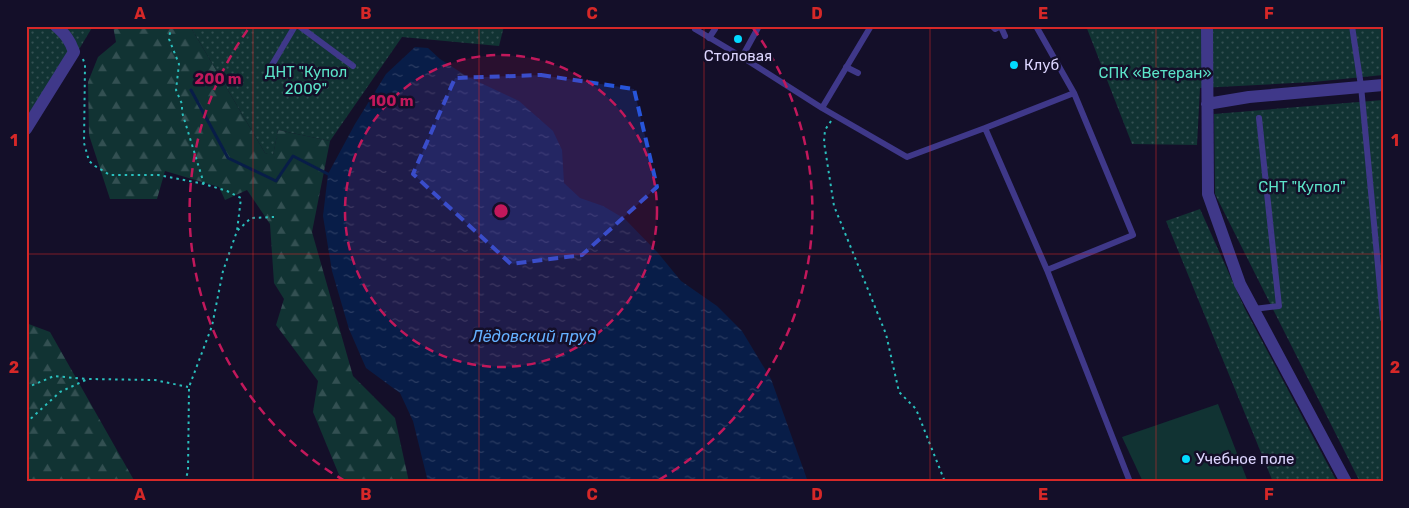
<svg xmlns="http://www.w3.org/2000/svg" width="1409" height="508" viewBox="0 0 1409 508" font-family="Rubik,sans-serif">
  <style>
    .grass { fill: url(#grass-dots) }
    .forest { fill: url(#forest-firs) }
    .pitch { fill: #133 }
    .water { fill: url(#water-ripples) }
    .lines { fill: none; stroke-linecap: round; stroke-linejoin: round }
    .stream { stroke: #081d48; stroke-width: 3 }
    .path { stroke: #2abfbd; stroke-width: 2; stroke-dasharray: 2.5 4; stroke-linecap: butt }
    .service { stroke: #3f3889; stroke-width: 6 }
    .minor { stroke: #3f3889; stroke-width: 12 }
    .marked { fill: #2755da; fill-opacity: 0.2; stroke: #2755da; stroke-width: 4; stroke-dasharray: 10 6; stroke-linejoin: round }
    .grid { fill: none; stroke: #d62828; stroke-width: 1; stroke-opacity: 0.55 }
    .ring { fill: none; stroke: #c2185b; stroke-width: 2.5; stroke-dasharray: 9 6 }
    .poi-dot { fill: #02daff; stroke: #140f29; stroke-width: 2 }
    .labels { text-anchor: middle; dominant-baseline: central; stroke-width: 5; stroke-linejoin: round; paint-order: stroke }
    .poi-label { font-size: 15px; fill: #ddd6ff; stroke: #140f29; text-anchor: start }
    .park-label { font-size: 15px; fill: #5ce5c9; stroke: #140f29 }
    .water-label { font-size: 16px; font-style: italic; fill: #64b0ff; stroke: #140f29 }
    .centre { fill: #c2185b; stroke: #140f29; stroke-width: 2.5 }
    .ring-label { font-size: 15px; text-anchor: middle; font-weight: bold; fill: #c2185b; stroke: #140f29; stroke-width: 5; stroke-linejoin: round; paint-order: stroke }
    .neatline { fill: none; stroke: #d62828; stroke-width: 2 }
    .grid-label { font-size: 16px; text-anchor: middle; font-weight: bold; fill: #d62828 }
  </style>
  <defs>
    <pattern id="grass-dots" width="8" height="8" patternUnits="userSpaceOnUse" patternTransform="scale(1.25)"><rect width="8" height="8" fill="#133"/><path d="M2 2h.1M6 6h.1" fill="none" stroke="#335052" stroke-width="1.8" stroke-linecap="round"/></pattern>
    <pattern id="forest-firs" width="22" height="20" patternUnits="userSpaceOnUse" patternTransform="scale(1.25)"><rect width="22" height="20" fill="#133"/><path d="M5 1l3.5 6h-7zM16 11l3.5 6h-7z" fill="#335052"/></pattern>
    <pattern id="water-ripples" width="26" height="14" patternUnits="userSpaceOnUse" patternTransform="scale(1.25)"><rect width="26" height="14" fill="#081d48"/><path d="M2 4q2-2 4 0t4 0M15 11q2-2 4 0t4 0" fill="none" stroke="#2c3d63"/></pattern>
  </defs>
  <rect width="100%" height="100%" fill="#140f29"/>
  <path class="grass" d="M26,26h67l-67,112z
    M190,26h314l-5,20 -97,-9 -72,104 -52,-11 -5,26 -8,-3z
    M1086,26h297v49l-70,7 -113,6 -3,57 -65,-1z
    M1383,100v382h-23l-145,-288 -1,-80z
    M1200,209l45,100 92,173h-64l-107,-261z"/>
  <path class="forest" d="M113,26h77l75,127 8,2 5,-25 52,11 -18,91 41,144 42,42 14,64h-67l-29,-70 5,-31 -42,-56 8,-26 -10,-16 -4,-59 -23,-34 -22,10 -6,-13 -54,-16 -8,28h-47l-21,-64 -1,-53 10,-25 18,-15z
    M26,323l24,9 85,150h-109z"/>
  <path class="pitch" d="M1218,404l30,78h-105l-21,-45z"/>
  <path class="water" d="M415,47l13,1 12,11 28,18 51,24 34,30 9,19 2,33 16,15 23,8 22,13 33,34 23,28 36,25 25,25 29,48 37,103h-380l-15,-61 -13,-28 -34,-25 -17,-39 -17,-58 -9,-55 5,-42 27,-50 31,-50z"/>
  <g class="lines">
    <path class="stream" d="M191,90l37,68 48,23 17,-25 35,18"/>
    <path class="path" d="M171,26l-2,13 10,25 -3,26 6,14v8l22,72
      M83,59l2,6 -1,78 5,18 6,5 15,9h48l46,9 23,7 14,7 -4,33
      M831,121l-6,9 -1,12 10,64 52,128 13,58 17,17 29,73
      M26,388l28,-12 32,3
      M26,423l34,-31 28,-13 67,1 33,7
      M185,482l3,-11 1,-84 23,-61 11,-55 14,-40 14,-13 23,-1"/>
    <path class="service" d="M299,26l54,40
      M697,26l-2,3 47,28
      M759,26l-17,31 80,51 85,49 78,-29 62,142 83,212
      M992,26l3,3 6,-3
      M1352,26l9,60 22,233
      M1001,27l4,9
      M709,38l6,-9
      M272,65l23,-39
      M846,67l12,6
      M822,108l49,-82
      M985,128l89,-35 -38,-67
      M1047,270l86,-35 -59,-142
      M1254,309l25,-3 -20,-188"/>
    <path class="minor" d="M1207,26l1,168 32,90 106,198
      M1207,104l42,-7 134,-12
      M26,129l48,-77c-4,-12 -9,-18 -18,-26"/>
  </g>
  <path class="marked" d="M541,75l93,14 23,98 -75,68 -71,9 -98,-90 42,-96z"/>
  <path class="grid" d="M253,26v456M479,26v456M704,26v456M930,26v456M1156,26v456M26,254h1357"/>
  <circle cx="501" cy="211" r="156" fill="#c2185b" fill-opacity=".12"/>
  <g class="ring">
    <circle cx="501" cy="211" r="156"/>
    <path d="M345 481A312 312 0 0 1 249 28M753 28A312 312 0 0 1 657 481"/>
  </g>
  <g class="poi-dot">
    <circle cx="738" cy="39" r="5"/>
    <circle cx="1014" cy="65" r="5"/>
    <circle cx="1186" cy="459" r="5"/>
  </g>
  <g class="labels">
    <g class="poi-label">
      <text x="738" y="56" text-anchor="middle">Столовая</text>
      <text x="1024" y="65">Клуб</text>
      <text x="1196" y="459">Учебное поле</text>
    </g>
    <g class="park-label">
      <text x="306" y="72">ДНТ "Купол<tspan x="306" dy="17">2009"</tspan></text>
      <text x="1155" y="73">СПК «Ветеран»</text>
      <text x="1302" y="187">СНТ "Купол"</text>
    </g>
    <g class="water-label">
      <text x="534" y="336">Лёдовский пруд</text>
    </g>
  </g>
  <circle cx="501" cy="211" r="8" class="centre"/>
  <g class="ring-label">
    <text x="218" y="84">200 m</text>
    <text x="391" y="106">100 m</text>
  </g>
  <rect width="1409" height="508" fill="none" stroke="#140f29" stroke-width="55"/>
  <rect x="28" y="28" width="1354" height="452" class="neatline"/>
  <g class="grid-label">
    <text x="140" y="19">A</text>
    <text x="366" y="19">B</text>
    <text x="592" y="19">C</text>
    <text x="817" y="19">D</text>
    <text x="1043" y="19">E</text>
    <text x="1269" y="19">F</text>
    <text x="14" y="146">1</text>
    <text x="1395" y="146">1</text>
    <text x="14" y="373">2</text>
    <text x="1395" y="373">2</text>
    <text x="140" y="500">A</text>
    <text x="366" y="500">B</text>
    <text x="592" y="500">C</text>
    <text x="817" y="500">D</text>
    <text x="1043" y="500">E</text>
    <text x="1269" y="500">F</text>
  </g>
</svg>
